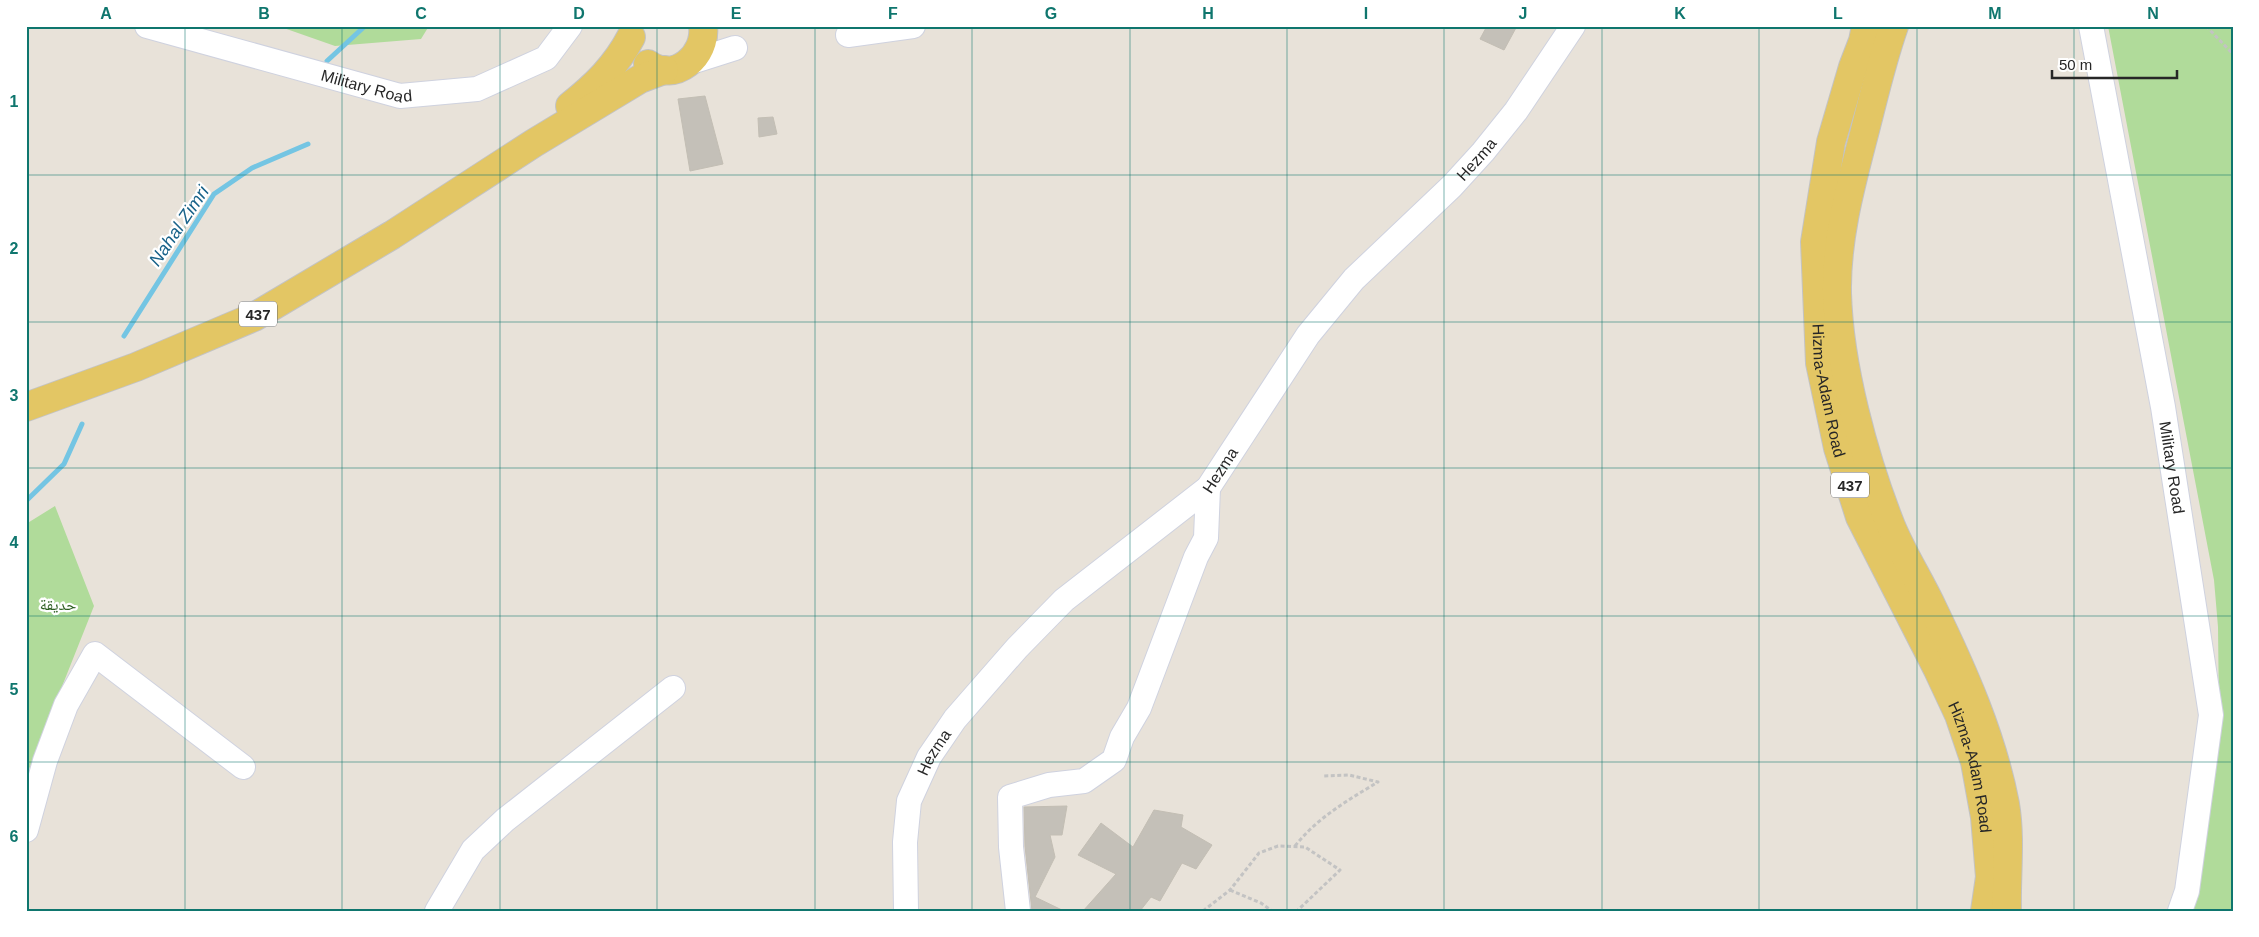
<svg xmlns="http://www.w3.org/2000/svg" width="2259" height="937" viewBox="0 0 2259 937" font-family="Helvetica,'Noto Naskh Arabic',sans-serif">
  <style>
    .green { fill: #b0db9a }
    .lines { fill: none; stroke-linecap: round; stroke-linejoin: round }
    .stream { stroke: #74c5e3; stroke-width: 5 }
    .building { fill: #c4c0b8; stroke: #c3beb4 }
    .minor-casing { stroke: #cfd2df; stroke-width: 26 }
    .major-casing { stroke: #c3c3c3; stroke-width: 30 }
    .path { stroke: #c3c3c3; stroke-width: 3; stroke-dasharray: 4 2.5; stroke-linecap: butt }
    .minor { stroke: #fff; stroke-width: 24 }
    .major { stroke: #e3c664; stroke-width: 28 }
    .grid { fill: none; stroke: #0f766e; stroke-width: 1; stroke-opacity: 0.55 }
    .labels { text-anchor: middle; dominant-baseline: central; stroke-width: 4.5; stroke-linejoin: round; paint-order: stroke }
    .shield { fill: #fff; stroke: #686868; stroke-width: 1 }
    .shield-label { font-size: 15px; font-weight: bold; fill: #272727 }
    .street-label { font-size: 16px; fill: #272727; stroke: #fff }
    .park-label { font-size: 16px; fill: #2b5c1f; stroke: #fff }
    .water-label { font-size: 18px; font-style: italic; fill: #186289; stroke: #fff }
    .neatline { fill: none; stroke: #0f766e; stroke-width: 2 }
    .grid-label { font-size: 16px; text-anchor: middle; font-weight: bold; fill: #0f766e }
  </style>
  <rect width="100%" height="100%" fill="#e8e2d9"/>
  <path class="green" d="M278,26h151l-8,13 -86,7z
    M2108,26h125v885h-48l34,-198 -1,-86 -4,-47z
    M55,506l39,100 -68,171v-253z"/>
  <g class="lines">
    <path class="stream" d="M327,61l38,-35
      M124,336l90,-142 38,-26 56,-24
      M26,501l38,-37 18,-40"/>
  </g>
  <path class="building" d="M1487,26h30l-13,24 -24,-11z
    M705,96l18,68 -33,7 -12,-72z
    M773,117l4,17 -18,3 -1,-19z
    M1067,806l-5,29h-12l5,22 -20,40 29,14h-32l-7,-65 -1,-39z
    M1154,810l29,5 -2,12 31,18 -16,24 -14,-6 -22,38 -9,-4 -11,14h-57l33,-37 -38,-19 23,-32 32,24z"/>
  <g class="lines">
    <g class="minor-casing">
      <g id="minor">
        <path id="s1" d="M147,26l253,70 77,-7 69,-31 24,-32"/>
        <path id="s2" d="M2091,26l72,381 48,308 -24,176 -7,20"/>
        <path d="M848,35l65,-9"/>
        <path d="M691,62l44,-14"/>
        <path d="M26,830l19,-69 21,-56 29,-51 148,113"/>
        <path d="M437,911l36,-61 32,-30 168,-132"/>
        <path id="s3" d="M906,911l-1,-69 4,-41 20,-44 26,-38 62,-71 47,-48 144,-112 100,-153 46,-56 98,-93 31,-34 33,-41 57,-85"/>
        <path d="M1018,911l-7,-64 -1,-50 39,-12 35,-4 30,-21 8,-23 17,-29 57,-151 10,-19 2,-50"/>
      </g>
    </g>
    <g class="major-casing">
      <g id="major">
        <path id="s4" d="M1866,26l-3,15 -10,26 -22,75 -16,100 5,121 18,85 22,69 78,153 21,45 16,47 10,55 5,60 -5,34"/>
        <path d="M1894,26c-13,37 -21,74 -31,112 -13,50 -27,102 -26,155 2,73 27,165 54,233 12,29 29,55 42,83 30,62 59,127 72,195 6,35 1,72 2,107"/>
        <path d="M648,64c27,20 59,-9 55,-38"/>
        <path d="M570,106c25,-20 46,-40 61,-69"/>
        <path d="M26,407l110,-40 118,-50 138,-82 142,-92 106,-64 24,-9"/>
      </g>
    </g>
    <path class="path" d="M2206,26l27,28
      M1295,846c22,-28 53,-46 83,-64l-29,-7 -25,1
      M1230,890l31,13 11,8
      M1203,911l27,-21 29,-37 19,-7 27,1 35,23 -43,41"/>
    <use href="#minor" class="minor"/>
    <use href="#major" class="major"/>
  </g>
  <path class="grid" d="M185,26v885M342,26v885M500,26v885M657,26v885M815,26v885M972,26v885M1130,26v885M1287,26v885M1444,26v885M1602,26v885M1759,26v885M1917,26v885M2074,26v885M26,175h2207M26,322h2207M26,468h2207M26,616h2207M26,762h2207"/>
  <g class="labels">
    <g class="shield">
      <rect x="239" y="301.5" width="38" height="25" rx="4"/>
      <rect x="1831" y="472.5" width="38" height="25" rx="4"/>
    </g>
    <g class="shield-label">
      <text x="258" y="314">437</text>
      <text x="1850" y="485">437</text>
    </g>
    <g class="street-label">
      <text stroke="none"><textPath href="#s1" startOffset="228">Military Road</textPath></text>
      <text stroke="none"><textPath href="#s3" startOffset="975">Hezma</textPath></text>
      <text stroke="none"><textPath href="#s4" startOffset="372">Hizma-Adam Road</textPath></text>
      <text stroke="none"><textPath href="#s2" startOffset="449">Military Road</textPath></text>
      <text stroke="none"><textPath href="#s3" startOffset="570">Hezma</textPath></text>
      <text stroke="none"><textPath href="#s3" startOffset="165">Hezma</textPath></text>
      <text stroke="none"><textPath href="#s4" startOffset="778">Hizma-Adam Road</textPath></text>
    </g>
    <g class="park-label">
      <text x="58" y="604">حديقة</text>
    </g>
    <g class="water-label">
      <text transform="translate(179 226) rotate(-56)">Nahal Zimri</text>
    </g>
  </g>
  <rect width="2259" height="937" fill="none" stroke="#ffffff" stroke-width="55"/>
  <path d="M2052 70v8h125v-8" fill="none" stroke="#272727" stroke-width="2.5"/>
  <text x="2059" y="70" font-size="15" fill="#272727" stroke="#ffffff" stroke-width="4" paint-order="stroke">50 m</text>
  <rect x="28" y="28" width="2204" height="882" class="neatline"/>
  <g class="grid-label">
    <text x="106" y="19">A</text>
    <text x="264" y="19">B</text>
    <text x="421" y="19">C</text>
    <text x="579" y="19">D</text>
    <text x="736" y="19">E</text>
    <text x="893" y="19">F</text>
    <text x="1051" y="19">G</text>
    <text x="1208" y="19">H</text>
    <text x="1366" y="19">I</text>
    <text x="1523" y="19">J</text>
    <text x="1680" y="19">K</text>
    <text x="1838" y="19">L</text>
    <text x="1995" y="19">M</text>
    <text x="2153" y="19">N</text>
    <text x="14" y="107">1</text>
    <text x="14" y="254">2</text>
    <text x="14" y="401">3</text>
    <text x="14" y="548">4</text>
    <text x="14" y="695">5</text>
    <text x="14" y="842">6</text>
  </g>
</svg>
